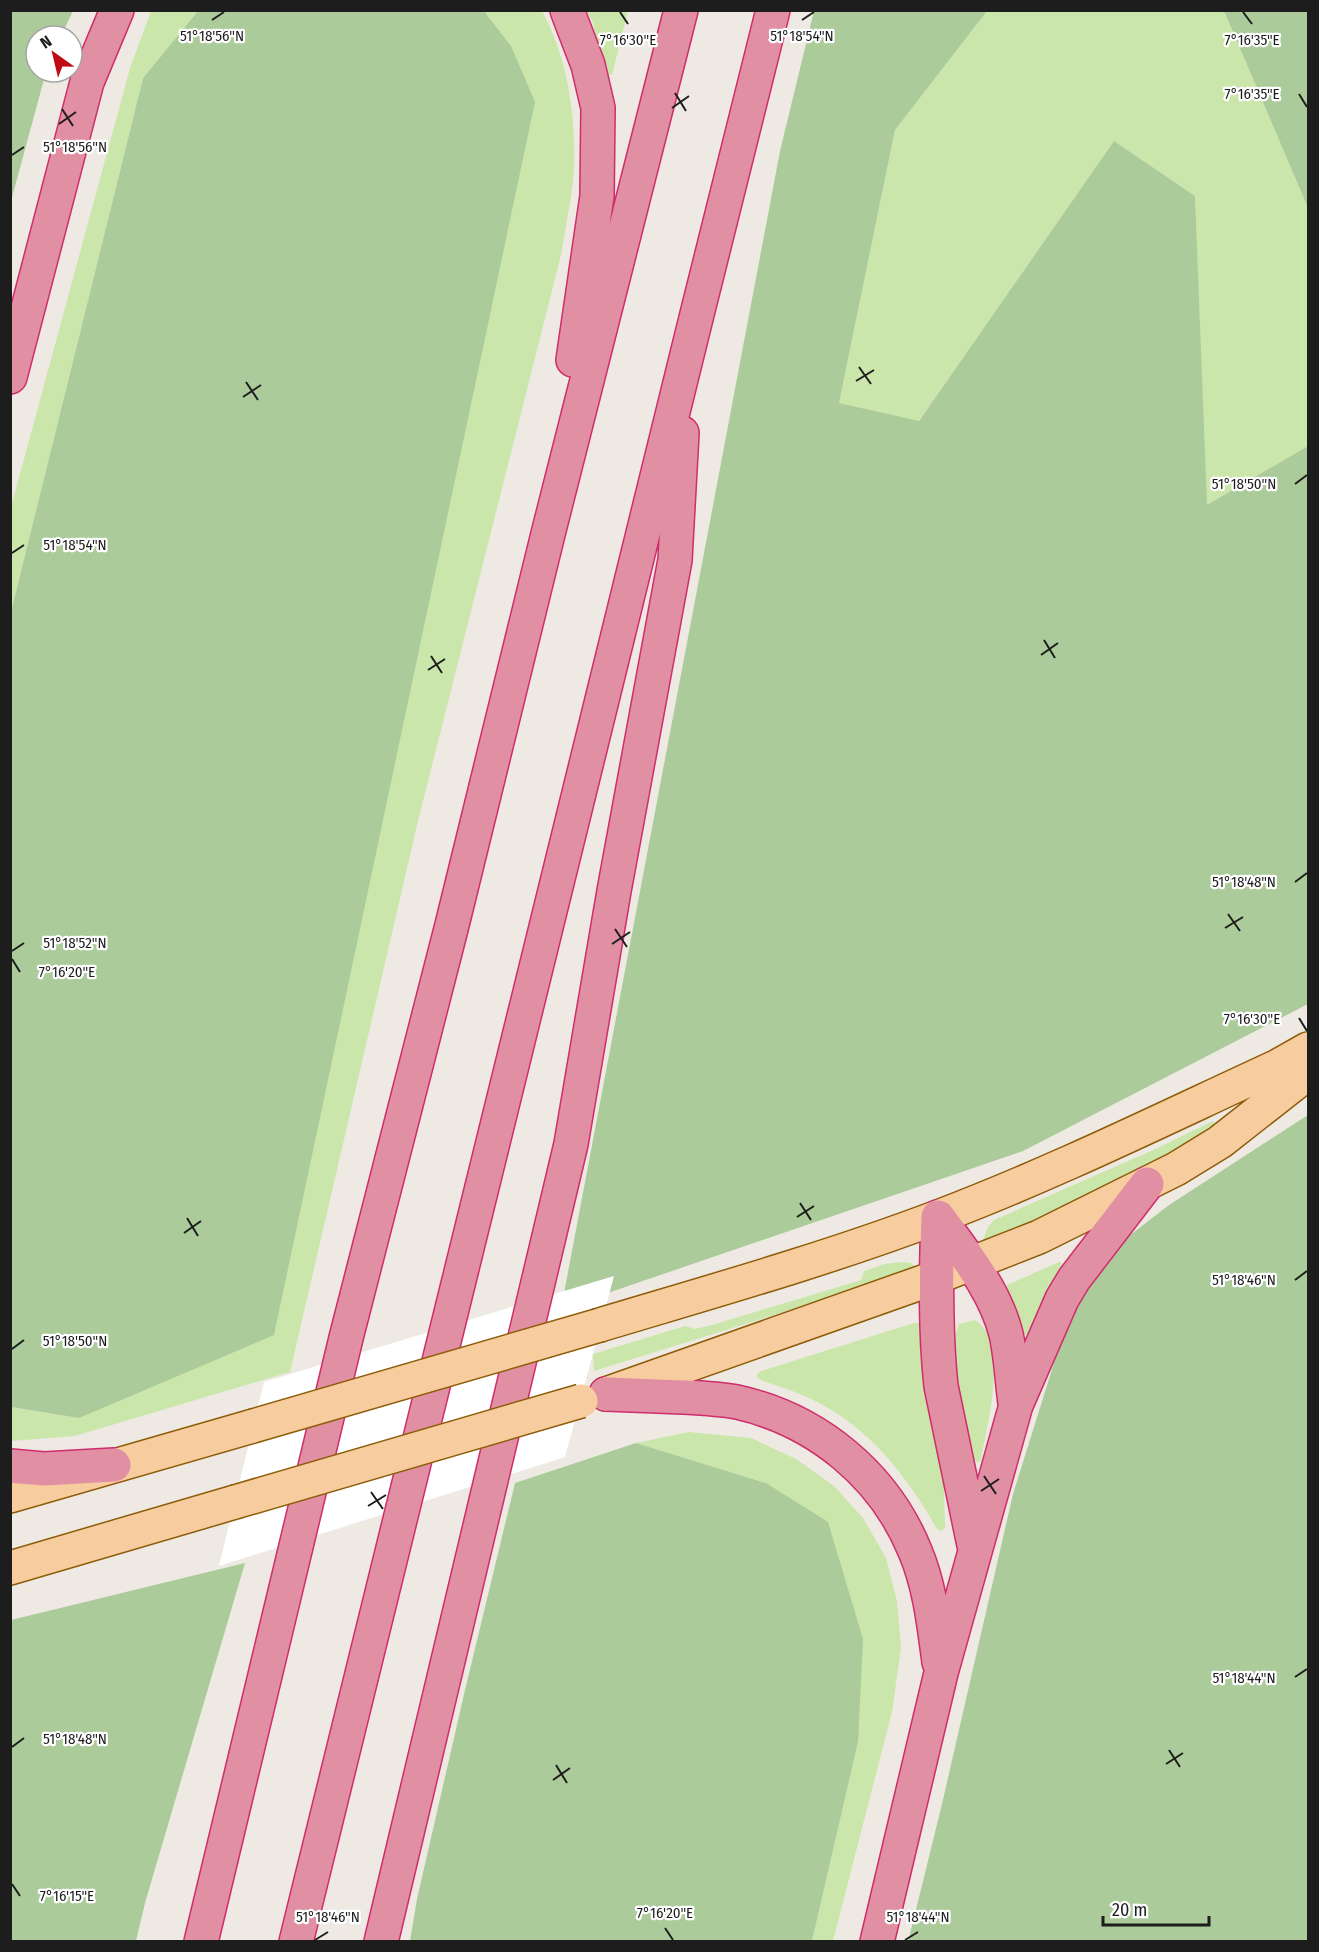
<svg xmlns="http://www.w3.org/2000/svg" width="1319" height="1952" viewBox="0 0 1319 1952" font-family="'Fira Sans Condensed',sans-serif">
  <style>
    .grass { fill: #cbe6ab }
    .forest { fill: #abcb9a }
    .pier { fill: #fff }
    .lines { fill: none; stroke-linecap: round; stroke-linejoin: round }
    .primary-casing { stroke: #8e5c08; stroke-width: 36 }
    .highway-casing { stroke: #cf2d6c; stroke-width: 36 }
    .primary { stroke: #f7cda0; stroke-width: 33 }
    .highway { stroke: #e18fa2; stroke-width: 33 }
    .primary-bridge-casing { stroke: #8e5c08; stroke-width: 36; stroke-linecap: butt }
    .primary-bridge { stroke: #f7cda0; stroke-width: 33 }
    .ticks { fill: none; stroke: #1d1d1d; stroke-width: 2 }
    .ticks-label { font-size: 15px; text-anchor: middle; fill: #1d1d1d; stroke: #fff; stroke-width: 4.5; stroke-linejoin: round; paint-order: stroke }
  </style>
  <rect width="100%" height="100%" fill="#eeeae3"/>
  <path class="grass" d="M1219,10l6,3 83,195v238l-102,60 -11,-310 -81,-55 -196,281 -79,-19 56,-273 92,-119z
    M151,11h47l-55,67 -132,534v-105l119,-439z
    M484,11h58c27,49 36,115 31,171 -3,24 -8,48 -12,73l-143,566 -128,551 -215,64 -64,5 -1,-34 69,11 432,-1372z
    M587,11h41l-16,64 -10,-1 -9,-51z
    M1213,1121l2,2 -2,4 -81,50 -145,66 -4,-3 5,-13 6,-7 157,-69z
    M901,1262l10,1 8,7 -325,101 -1,-17 92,-28 10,3 17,-4 149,-45 3,-9 21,-7z
    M1059,1262l3,1 -15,29 -17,41 -4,2 -4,-2c-2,-17 -9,-30 -16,-45l1,-3z
    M975,1320c35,21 12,106 6,139l-3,4 -4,-3c-8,-34 -29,-104 -15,-136z
    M914,1323h5l4,4 3,59 18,100 1,42 -4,3 -4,-2c-29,-51 -65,-98 -118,-126 -18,-10 -38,-16 -56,-22l-5,-3 -1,-4 4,-3z
    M689,1432l62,6 45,21 38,27 29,32 23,40 11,43 4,47 -9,64 -59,229h-21l46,-199 -92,-259 -130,-40z"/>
  <path class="forest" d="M11,10l62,1 -12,25h-25v36h10l-35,129z
    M198,11h286l27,35 24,56 -261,1233 -195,83 -68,-11v-795l132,-534z
    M814,11h173l-92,119 -56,273 80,18 195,-280 81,55 12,309 101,-59v558l-285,147 -462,158 219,-1158z
    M1219,11h89v197l-83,-195z
    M1308,1115v826l-400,1 34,-138 71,-310 51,-163 24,-46 15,-21 26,-28 40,-31z
    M636,1443l130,40 62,39 35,117 -5,103 -46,199h-402l7,-42 48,-209 50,-207z
    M245,1563l-100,340 -9,38h-125v-321z"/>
  <path class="pier" d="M614,1276l-49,181 -346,109 45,-184z"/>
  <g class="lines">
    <g class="primary-casing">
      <path id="primary" d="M600,1325c113,-34 227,-66 338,-108 116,-44 227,-99 340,-151l30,-17
        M606,1394l331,-117 102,-40 137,-68 44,-27 88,-69
        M10,1496l243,-70
        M10,1568l225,-66"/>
    </g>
    <g class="highway-casing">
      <path id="highway" d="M567,10l21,55 10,43 -1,88 -24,164
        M10,377l77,-295 30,-72
        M938,1217c-2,56 -3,113 3,169l33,159
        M938,1217c26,36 57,73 68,117 5,22 6,47 9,69
        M606,1394c25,1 51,2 77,3 18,1 37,2 54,5 80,18 147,73 178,149 15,35 19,74 24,111
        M10,1466l34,3 70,-4
        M201,1942l145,-604 106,-413 96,-391 133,-524
        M296,1942c162,-644 315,-1289 477,-1932
        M381,1942l190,-798 43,-253 61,-331 7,-127
        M877,1942l64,-269 75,-268 46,-106 12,-20 73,-95"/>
    </g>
    <use href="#primary" class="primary"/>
    <use href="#highway" class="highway"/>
    <g class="primary-bridge-casing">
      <path id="primary-bridge" d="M253,1426l347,-101
        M235,1502l346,-101"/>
    </g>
    <use href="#primary-bridge" class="primary-bridge"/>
  </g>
  <path class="ticks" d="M620,12l8,12M1243,12l9,12M212,20l12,-8M802,20l12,-8M675,93l11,18M1299,94l8,13M672,108l17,-12M62,109l11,17M59,124l17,-12M12,155l12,-8M859,367l12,17M856,381l18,-11M246,382l12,18M243,397l18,-12M1295,484l12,-9M12,553l12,-8M1044,640l11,18M1041,655l17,-12M431,656l11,17M428,670l17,-11M1295,882l12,-9M1228,914l12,17M1225,928l18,-11M615,929l12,18M612,944l18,-12M12,951l12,-8M12,959l8,13M1299,1018l8,13M800,1203l11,17M797,1217l17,-11M187,1218l11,18M184,1233l17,-12M1295,1280l12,-9M12,1349l12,-9M984,1476l12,18M981,1491l18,-12M371,1492l12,17M368,1506l18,-11M1295,1677l12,-8M12,1747l12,-9M1169,1750l11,17M1166,1764l17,-11M556,1765l11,18M553,1780l17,-12M12,1884l8,12M665,1928l8,12M315,1940l13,-8M905,1940l13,-8"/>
  <g class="ticks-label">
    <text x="212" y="41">51°18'56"N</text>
    <text x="802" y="41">51°18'54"N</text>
    <text x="628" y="45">7°16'30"E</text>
    <text x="1252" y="45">7°16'35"E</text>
    <text x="1252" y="99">7°16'35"E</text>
    <text x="75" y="152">51°18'56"N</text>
    <text x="1244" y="489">51°18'50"N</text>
    <text x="75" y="550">51°18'54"N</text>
    <text x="1244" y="887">51°18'48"N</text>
    <text x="75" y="948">51°18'52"N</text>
    <text x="67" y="977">7°16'20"E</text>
    <text x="1252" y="1024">7°16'30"E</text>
    <text x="1244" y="1285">51°18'46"N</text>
    <text x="75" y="1346">51°18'50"N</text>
    <text x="1244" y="1683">51°18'44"N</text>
    <text x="75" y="1744">51°18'48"N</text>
    <text x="67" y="1901">7°16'15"E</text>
    <text x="665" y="1918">7°16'20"E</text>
    <text x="328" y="1922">51°18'46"N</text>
    <text x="918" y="1922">51°18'44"N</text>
  </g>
  <rect width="1319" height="1952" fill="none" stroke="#1d1d1d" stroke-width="24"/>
  <g transform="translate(54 54) rotate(326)"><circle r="28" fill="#ffffff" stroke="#a5a5a5" stroke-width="1.5"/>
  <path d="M0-4.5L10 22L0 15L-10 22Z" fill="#bf0b13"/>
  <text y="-9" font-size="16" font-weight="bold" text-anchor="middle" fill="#1d1d1d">N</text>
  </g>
  <path d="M1103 1916v9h106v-9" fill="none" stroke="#1d1d1d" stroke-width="3"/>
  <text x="1112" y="1916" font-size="18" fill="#1d1d1d" stroke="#ffffff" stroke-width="4.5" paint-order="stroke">20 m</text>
</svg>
